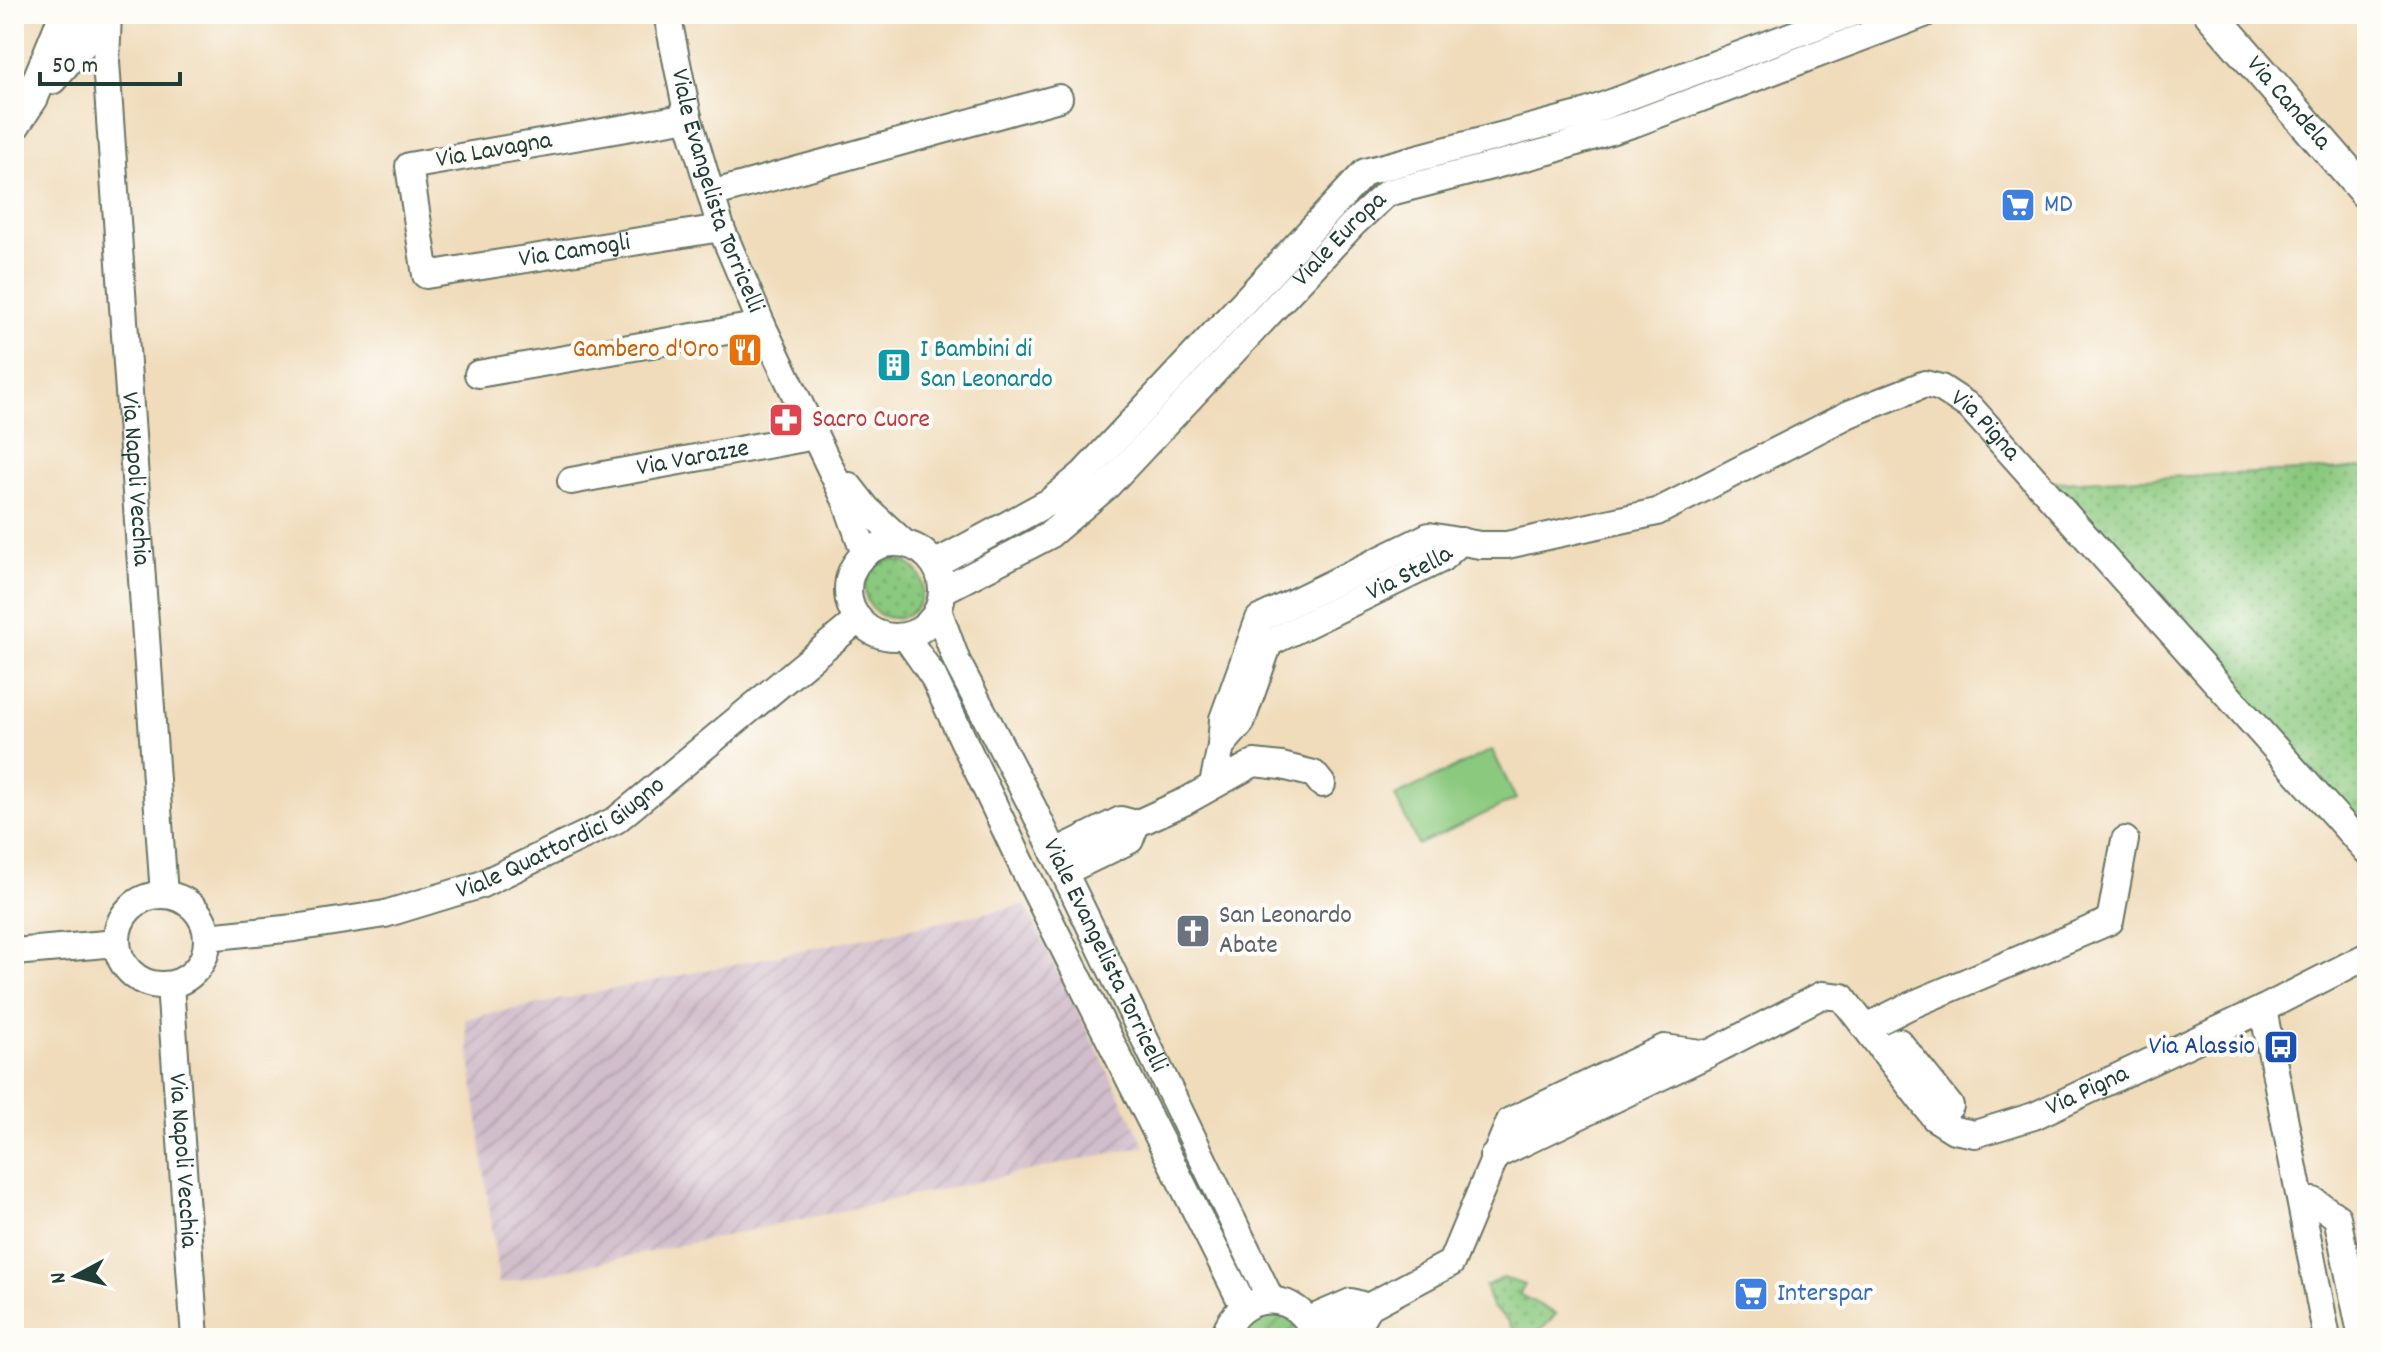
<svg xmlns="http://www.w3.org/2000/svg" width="2381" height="1352" viewBox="0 0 2381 1352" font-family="Dekko,sans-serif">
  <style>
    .industrial { fill: url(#industrial-furrows) }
    .grass { fill: url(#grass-dots); stroke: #55835a; stroke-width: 2 }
    .garden { fill: url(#garden-furrows); stroke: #55835a; stroke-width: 2 }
    .pitch { fill: #8bc97f; stroke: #55835a; stroke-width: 2 }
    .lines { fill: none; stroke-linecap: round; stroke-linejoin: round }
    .minor-casing { stroke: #687563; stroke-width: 30 }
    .major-casing { stroke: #687563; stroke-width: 36 }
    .minor { stroke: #fff; stroke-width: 26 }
    .major { stroke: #fff; stroke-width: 32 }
    .labels { text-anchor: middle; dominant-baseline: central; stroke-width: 8; stroke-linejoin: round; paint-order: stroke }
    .street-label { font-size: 26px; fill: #1f3d34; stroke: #fdfcf7 }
    .shop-label { font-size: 26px; fill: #366cbe; stroke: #fdfcf7; text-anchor: start }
    .food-label { font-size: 26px; fill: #c56008; stroke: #fdfcf7; text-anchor: end }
    .culture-label { font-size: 26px; fill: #0d838f; stroke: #fdfcf7; text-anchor: start }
    .health-label { font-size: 26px; fill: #be3a42; stroke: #fdfcf7; text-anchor: start }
    .worship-label { font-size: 26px; fill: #5b616d; stroke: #fdfcf7; text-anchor: start }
    .transit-label { font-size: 26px; fill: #164399; stroke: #fdfcf7; text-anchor: end }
  </style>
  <defs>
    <pattern id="industrial-furrows" width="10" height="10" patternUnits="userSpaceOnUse" patternTransform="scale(2)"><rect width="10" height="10" fill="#d1bdcb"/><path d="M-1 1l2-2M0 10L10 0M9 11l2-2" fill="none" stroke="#b3a3af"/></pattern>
    <pattern id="grass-dots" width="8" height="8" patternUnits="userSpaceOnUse" patternTransform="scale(2)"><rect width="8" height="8" fill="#8bc97f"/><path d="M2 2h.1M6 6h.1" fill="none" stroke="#71a469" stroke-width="1.8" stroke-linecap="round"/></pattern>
    <pattern id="garden-furrows" width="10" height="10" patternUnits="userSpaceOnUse" patternTransform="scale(2)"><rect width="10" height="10" fill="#8bc97f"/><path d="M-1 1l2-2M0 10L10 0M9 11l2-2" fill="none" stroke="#71a469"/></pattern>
  </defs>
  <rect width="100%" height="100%" fill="#fdfcf7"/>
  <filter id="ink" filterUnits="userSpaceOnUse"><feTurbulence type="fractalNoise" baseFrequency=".0125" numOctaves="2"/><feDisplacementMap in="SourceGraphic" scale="16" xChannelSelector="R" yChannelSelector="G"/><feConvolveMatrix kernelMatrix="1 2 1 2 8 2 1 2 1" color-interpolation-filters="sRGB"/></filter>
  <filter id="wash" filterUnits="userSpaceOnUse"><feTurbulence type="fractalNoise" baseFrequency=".006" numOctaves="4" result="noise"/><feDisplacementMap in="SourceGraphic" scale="32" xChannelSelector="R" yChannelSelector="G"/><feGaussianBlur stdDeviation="1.8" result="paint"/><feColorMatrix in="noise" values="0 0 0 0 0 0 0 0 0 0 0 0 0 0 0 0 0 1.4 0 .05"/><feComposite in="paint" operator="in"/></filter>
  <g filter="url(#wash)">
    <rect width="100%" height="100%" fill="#f0dcbb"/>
    <path class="industrial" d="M1025,905l120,241 -646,138 -34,-265z"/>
    <path class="grass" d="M2367,468v359l-329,-344z
      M865 589a29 29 0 1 1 58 0a29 29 0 1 1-58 0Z
      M1503,1278l22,7 -6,9 37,20c-14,17 -21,24 -43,16l-4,-8 -17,-15 -7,-21z"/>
    <path class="garden" d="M1271,1312c18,4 24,11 33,26h-68l11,-18z"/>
    <path class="pitch" d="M1492,750l24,49 -98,46 -23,-49z"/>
  </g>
  <g filter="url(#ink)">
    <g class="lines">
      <g class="minor-casing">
        <g id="minor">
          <path id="s1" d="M108,14l-2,48 58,833"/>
          <path id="s2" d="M667,14l21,103 33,111 41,97 84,176 19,53"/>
          <path id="s3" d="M688,117l-279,49 17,109 295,-47"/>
          <path d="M711,194l348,-96"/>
          <path d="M478,374l284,-49"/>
          <path id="s4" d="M571,481l244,-45"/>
          <path d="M849,486l18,23 37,34"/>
          <circle cx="895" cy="590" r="47"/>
          <path d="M934,562l10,-3 105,-57 34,-28 282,-302 214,-57 270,-101"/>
          <path id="s5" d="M942,591l106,-55 59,-50 246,-262 34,-31 162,-42 86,-28 289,-109"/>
          <path id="s6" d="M938,610l19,52 75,144 239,494"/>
          <path d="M906,637l27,39 91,193 220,438"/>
          <path id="s7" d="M1221,746l20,-23 28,-80 172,-84 20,-18"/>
          <path id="s8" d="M1213,784l8,-38 2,-27 36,-100 170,-83 51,9h27l150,-33 192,-98 76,-30 16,4 29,19 397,444"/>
          <path d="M1054,853l67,-33 15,4 50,-23 68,-38 28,3 32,8 8,10"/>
          <path d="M1064,872l66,-32 6,-16"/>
          <circle cx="162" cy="940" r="45"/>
          <path id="s9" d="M207,937l87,-9 91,-14 95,-29 136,-65 243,-201"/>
          <path d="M14,952l103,-9"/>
          <path id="s10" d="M170,985l25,353"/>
          <path d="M2263,1009l64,329"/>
          <path d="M1867,1027l40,-20 203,-86 15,-81"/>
          <path d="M1882,1050l17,-8 51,64 -15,12"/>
          <path id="s11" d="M1493,1157l215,-103 114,-59 20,2 93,121 19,12 21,4 59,-18 229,-107 104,-53"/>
          <path d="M2301,1201h13l23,16 25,121"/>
          <path d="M1309,1320l42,-18 17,5"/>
          <path d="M1224,1338c12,-50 79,-50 91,0"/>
          <path d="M1328,1338l31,-16 9,-15 83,-44 59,-142 154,-73 44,6"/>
        </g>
      </g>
      <g class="major-casing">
        <g id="major">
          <path id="s12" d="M2211,14l156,180"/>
          <path d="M69,31l10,7 9,-1 15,-23"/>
          <path d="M51,78l33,-39"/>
          <path d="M14,124l18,-27 34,-83"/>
        </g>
      </g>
      <use href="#minor" class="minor"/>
      <use href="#major" class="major"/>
    </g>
  </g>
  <defs>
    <g id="supermarket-square" transform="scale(1.8)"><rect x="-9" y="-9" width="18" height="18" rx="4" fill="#3f7fe0" stroke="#fdfcf7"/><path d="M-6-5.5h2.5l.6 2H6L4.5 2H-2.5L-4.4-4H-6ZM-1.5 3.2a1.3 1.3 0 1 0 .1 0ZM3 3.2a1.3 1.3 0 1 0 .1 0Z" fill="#fff"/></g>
    <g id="restaurant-square" transform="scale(1.8)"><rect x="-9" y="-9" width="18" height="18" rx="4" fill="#e8710a" stroke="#fdfcf7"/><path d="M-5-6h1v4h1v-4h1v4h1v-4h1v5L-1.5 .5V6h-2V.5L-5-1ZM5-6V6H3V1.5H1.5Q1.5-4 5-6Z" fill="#fff"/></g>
    <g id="building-square" transform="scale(1.8)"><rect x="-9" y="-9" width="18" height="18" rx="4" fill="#0f9aa8" stroke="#fdfcf7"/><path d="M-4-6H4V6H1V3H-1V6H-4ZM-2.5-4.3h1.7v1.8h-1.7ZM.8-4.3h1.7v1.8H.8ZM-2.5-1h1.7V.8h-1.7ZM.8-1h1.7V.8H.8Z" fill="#fff"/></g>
    <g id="pharmacy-square" transform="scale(1.8)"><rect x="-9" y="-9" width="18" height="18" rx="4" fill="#e0444e" stroke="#fdfcf7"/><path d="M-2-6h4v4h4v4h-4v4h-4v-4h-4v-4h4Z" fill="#fff"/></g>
    <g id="church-square" transform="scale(1.8)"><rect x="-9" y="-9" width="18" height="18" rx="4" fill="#6b7280" stroke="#fdfcf7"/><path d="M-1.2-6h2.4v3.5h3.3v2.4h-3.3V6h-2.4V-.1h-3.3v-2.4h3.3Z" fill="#fff"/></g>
    <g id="bus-square" transform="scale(1.8)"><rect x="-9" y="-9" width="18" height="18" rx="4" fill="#1a4fb4" stroke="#fdfcf7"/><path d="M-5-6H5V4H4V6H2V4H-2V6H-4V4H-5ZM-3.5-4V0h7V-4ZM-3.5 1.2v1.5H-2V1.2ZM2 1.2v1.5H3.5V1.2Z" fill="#fff"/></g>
  </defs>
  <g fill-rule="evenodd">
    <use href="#supermarket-square" x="2018" y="205"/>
    <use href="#restaurant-square" x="745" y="350"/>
    <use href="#building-square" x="894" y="365"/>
    <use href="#pharmacy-square" x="786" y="420"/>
    <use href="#church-square" x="1193" y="931"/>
    <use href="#bus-square" x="2281" y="1047"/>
    <use href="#supermarket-square" x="1751" y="1294"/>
  </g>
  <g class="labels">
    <g class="street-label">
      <text stroke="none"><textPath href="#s12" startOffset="118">Via Candela</textPath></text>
      <text transform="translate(494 151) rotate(-10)">Via Lavagna</text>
      <text stroke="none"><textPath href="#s2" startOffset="184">Viale Evangelista Torricelli</textPath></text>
      <text stroke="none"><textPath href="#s5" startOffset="536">Viale Europa</textPath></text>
      <text stroke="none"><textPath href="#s3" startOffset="544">Via Camogli</textPath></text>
      <text stroke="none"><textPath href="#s8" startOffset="966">Via Pigna</textPath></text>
      <text stroke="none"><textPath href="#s4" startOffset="124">Via Varazze</textPath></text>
      <text stroke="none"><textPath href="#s1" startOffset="466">Via Napoli Vecchia</textPath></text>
      <text stroke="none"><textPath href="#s7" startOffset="272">Via Stella</textPath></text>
      <text stroke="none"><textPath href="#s9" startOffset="372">Viale Quattordici Giugno</textPath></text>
      <text stroke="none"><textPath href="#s6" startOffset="384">Viale Evangelista Torricelli</textPath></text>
      <text stroke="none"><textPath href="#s11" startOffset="704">Via Pigna</textPath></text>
      <text stroke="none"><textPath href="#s10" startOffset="176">Via Napoli Vecchia</textPath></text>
    </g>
    <g class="shop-label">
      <text x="2044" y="205">MD</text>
      <text x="1777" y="1294">Interspar</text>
    </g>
    <g class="food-label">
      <text x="719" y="350">Gambero d'Oro</text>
    </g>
    <g class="culture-label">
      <text x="920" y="350">I Bambini di<tspan x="920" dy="30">San Leonardo</tspan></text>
    </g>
    <g class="health-label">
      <text x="812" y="420">Sacro Cuore</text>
    </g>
    <g class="worship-label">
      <text x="1219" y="916">San Leonardo<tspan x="1219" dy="30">Abate</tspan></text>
    </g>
    <g class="transit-label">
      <text x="2255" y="1047">Via Alassio</text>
    </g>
  </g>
  <rect width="2381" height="1352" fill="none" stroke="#fdfcf7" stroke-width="48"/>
  <g transform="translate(76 1276) rotate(263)" stroke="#fdfcf7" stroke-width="6" paint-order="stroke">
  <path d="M0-6L14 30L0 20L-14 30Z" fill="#1f3d34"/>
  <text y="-12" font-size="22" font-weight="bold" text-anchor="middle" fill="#1f3d34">N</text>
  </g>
  <path d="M40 72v12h140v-12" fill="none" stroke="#1f3d34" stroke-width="4"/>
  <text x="52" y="72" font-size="24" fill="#1f3d34" stroke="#fdfcf7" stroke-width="6" paint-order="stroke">50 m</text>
</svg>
